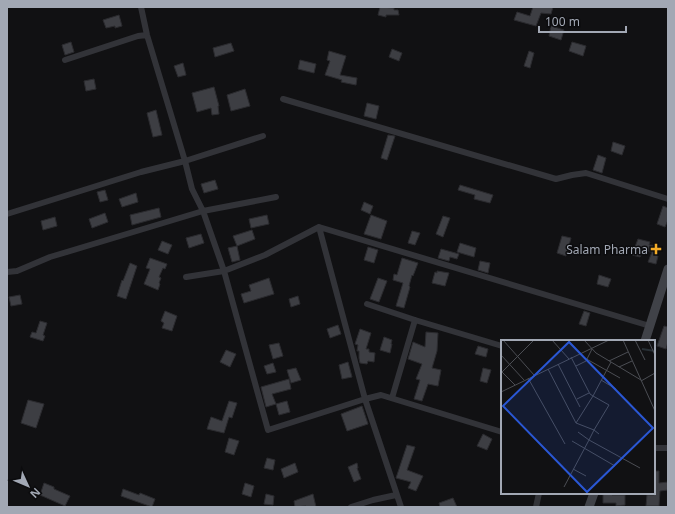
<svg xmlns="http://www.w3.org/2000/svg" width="675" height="514" viewBox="0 0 675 514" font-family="'Noto Sans',sans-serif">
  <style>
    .building { fill: #3d3e43; stroke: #2b2b2f }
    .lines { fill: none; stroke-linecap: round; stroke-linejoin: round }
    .street { stroke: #323338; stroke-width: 6 }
    .secondary { stroke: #404248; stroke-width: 9 }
    .poi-dot { fill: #f4ac28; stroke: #0c0c0e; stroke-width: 1.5 }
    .labels { text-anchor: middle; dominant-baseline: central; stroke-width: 3; stroke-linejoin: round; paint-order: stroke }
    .poi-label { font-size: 12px; fill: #a2a8b4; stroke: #0c0c0e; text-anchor: end }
    .inset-river { fill: none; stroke: #283036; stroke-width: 2 }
    .inset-road { fill: none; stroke: #4b4d53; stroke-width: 1 }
    .view { fill: #2a57d4; fill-opacity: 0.15; stroke: #2a57d4; stroke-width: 2 }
    .inset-edge { fill: none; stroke: #a2a8b4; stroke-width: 2 }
  </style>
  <rect width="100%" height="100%" fill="#111113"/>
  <path class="building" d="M380,7l14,1v2h4l1,5h-13v2l-8,-2z
    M533,7h20l-2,7 -10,-1 -5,13 -22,-6 3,-8 13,4z
    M119,15l3,11 -7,2v-2l-9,2 -3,-8z
    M551,26l13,4 -3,10 -12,-4z
    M71,42l3,10 -9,3 -3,-10z
    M572,42l14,4 -3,10 -14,-5z
    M231,43l3,8 -19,6 -2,-9z
    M392,49l10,4 -3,8 -10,-4z
    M329,51l17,5 -6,19 17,3 -1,7 -15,-3 1,-2 -17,-5 5,-14 -3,-1z
    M529,51l5,2 -4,15 -6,-2z
    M300,60l16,4 -2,9 -16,-4z
    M183,63l3,12 -8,2 -4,-11z
    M94,79l2,10 -10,2 -2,-10z
    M214,87l5,19h-1l1,8 -7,1 -1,-7 -14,4 -5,-19z
    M245,89l5,17 -19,5 -4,-16z
    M367,103l12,3 -3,13 -12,-3z
    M156,110l6,25 -9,2 -6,-24z
    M388,135l7,1 -8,24 -6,-2z
    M613,142l12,4 -3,9 -11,-4z
    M598,155l8,3 -4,15 -9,-3z
    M215,180l3,9 -14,4 -3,-9z
    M460,185l33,10 -3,8 -16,-4 1,-4 -17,-5z
    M105,190l3,10 -8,2 -3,-10z
    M136,193l2,9 -16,5 -3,-8z
    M364,202l9,4 -3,8 -9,-4z
    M663,206l5,2v12l-3,7 -8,-3z
    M159,208l2,9 -29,8 -2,-10z
    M105,213l3,9 -16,6 -3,-9z
    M267,215l2,9 -18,4 -2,-9z
    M371,215l16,6 -6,18 -17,-5z
    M443,216l7,2 -7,19 -7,-3z
    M55,217l2,9 -14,4 -2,-9z
    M252,230l3,9 -18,7 -4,-10z
    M412,231l8,2 -5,12 -7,-2z
    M201,234l3,9 -15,5 -3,-10z
    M562,236l9,2 -5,18 -9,-3z
    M638,239l12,3 -1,3 10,1 -2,10h1l-2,8 -8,-2 4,-10 -9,-1 -3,6 -8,-2z
    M162,241l10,4 -4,9 -10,-4z
    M460,243l16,5 -2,9 -17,-5z
    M237,246l3,14 -8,2 -4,-14z
    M368,247l10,3 -4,13 -10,-3z
    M441,249l18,5 -2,5 -7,-2 -1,4 -11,-3z
    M150,258l17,6 -2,5 -2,-1 -4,9 2,1 -2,5 1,1 -2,6 -14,-6 6,-15 -4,-1z
    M402,258l16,5 -5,13 -1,-1 -3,11 1,1 -6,21 -8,-2 7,-23 -10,-3 1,-6 3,1z
    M480,261l10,2 -2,10 -10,-3z
    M130,263l7,3 -11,33 -9,-3 5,-16 1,1z
    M437,271l12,2 -4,13 -13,-3 3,-11 2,1z
    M599,275l12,4 -3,8 -11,-3z
    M269,278l5,16 -30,9 -3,-9 10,-3 -2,-6z
    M378,278l9,3 -8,21 -9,-3z
    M20,295l2,9 -11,2 -2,-9z
    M298,296l2,8 -9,3 -2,-8z
    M165,311l12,5 -5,15 -10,-3 2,-5 -3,-2z
    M584,311l6,2 -4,13 -7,-2z
    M40,321l7,2 -4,12 2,1 -2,5 -13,-4 2,-5 4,1z
    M338,325l3,9 -11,4 -3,-9z
    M664,326l4,1v15l-2,7 -9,-3z
    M360,329l11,4 -5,16h3v3l6,1 -1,9 -6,-1 -1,3 -7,-1 -1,-5v-7h-2l1,-6 -3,-1z
    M426,332l12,1 -1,18 -5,17 9,2 -3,16 -10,-2 -6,17 -8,-2 6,-19 -4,-1 6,-15 -14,-5 5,-17 12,5z
    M384,337l8,3 -1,4h1l-2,9 -10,-3z
    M279,343l4,13 -10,3 -4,-14z
    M478,346l10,3 -2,8 -11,-3z
    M226,350l10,4 -6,13 -10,-5z
    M348,362l4,15 -10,2 -3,-14z
    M273,363l3,9 -9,2 -3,-8z
    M296,368l5,12 -10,3 -4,-13z
    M483,368l8,2 -4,13 -7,-2z
    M289,379l2,10 -19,5 4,10 -10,3 -5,-20z
    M28,400l16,4 -8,24 -15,-5z
    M229,401l8,2 -5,15 -3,-1 -5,16 -17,-4 4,-12 11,4z
    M287,401l3,11 -11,3 -3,-11z
    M362,406l6,18 -21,7 -6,-17z
    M483,434l9,5 -5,11 -10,-4z
    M229,438l10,3 -5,14 -9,-3z
    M407,445l8,2 -8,23 16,6 -7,15 -8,-3 3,-6 -15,-4z
    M267,458l8,2 -2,10 -9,-2z
    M295,463l3,9 -14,6 -3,-9z
    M357,463l1,5h-1l4,11 -7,3 -6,-15z
    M654,471h5v12l9,-1v8l-8,1 -1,15h-13l1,-11h7z
    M44,483l10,4v2l16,7 -5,10 -25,-11z
    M245,483l9,3 -3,11 -9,-3z
    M123,489l16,6 1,-2 15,6 -3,8 -31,-11z
    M603,493h9v2h13v10l-9,1v-3h-13z
    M266,494l8,2 -1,9 -9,-1z
    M313,494l3,13h-10v-1l-11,1 -1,-6z
    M453,498l4,9h-17l-1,-4z"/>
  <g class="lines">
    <path class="street" d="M141,7l6,28 38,126 7,28 11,22 73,-14
      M65,60l73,-24 9,-1
      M283,99l273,80 16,-4 14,-2 82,26
      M7,214l134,-42 44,-11 78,-25
      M319,227l331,99
      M7,272l10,-1 33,-14 153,-46 21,60 -38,6
      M367,304l48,16 87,26
      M392,398l23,-78
      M654,448h14
      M351,507l22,-7 23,-5
      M401,507l-36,-108 -46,-172 -54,28 -41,16 44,159 97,-31 16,-4 121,37
      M536,507l3,-14"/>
    <path class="secondary" d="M645,341l23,-72
      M589,507l5,-14"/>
  </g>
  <path class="poi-dot" d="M654 243h4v4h4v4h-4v4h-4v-4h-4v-4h4z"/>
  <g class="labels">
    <g class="poi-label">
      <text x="648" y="249">Salam Pharma</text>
    </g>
  </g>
  <g transform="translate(501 340)">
    <rect width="154" height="154" fill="#111113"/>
    <path class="inset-river" d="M141,9l13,2"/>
    <path class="inset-road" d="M2,0l31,35M51,0l17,19M67,0l15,17 37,21M83,0l12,13 45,27M122,0l32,71M134,0l10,20M147,0l7,15M0,15l23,25M70,17l19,37 3,2 16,9 -15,25 -18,-7 17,-27 18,-34M108,21l19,-9M57,24l22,43M75,26l10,-5 6,-12M118,27l13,-6M47,29l28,54M0,31l14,14M0,33l33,-33M27,38l37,66M100,40l15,9M140,41l14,-8M0,52l108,-52M76,59l12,-6M98,94l-5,-4 -5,10 51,28M71,101l43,25M72,129l13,7M63,147l25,-47 -11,-8"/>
    <path class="view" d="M68,2l84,86 -66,64 -84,-86z"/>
    <rect width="154" height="154" class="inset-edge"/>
  </g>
  <rect width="675" height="514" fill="none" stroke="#a2a8b4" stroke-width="16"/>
  <g transform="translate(28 486) rotate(134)" stroke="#0c0c0e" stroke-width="3" paint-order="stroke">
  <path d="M0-3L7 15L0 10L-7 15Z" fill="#a2a8b4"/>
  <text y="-6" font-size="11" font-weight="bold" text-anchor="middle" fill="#a2a8b4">N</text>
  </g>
  <path d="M539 26v6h87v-6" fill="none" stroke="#a2a8b4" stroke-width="2"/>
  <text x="545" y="26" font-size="12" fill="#a2a8b4" stroke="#0c0c0e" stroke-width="3" paint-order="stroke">100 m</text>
</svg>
